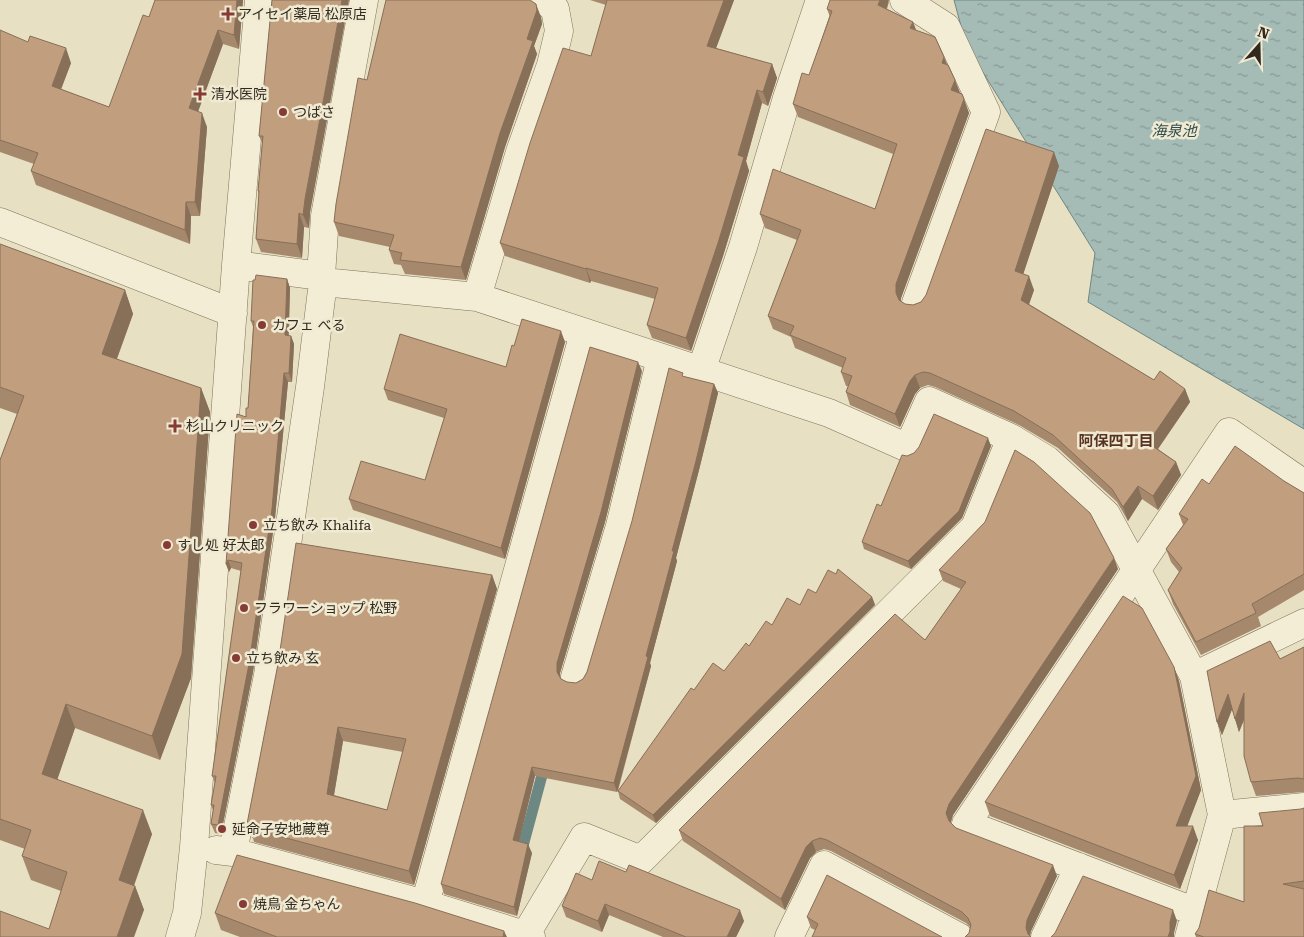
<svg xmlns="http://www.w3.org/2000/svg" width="1304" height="937" viewBox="0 0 1304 937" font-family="'Roboto Serif','Noto Sans JP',serif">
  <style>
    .water { fill: url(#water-ripples); stroke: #6d8783 }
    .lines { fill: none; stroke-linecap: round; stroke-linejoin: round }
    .stream { stroke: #6d8783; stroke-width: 11 }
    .minor-casing { stroke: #7f725c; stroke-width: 29 }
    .minor { stroke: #f3edd5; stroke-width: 28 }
    .wall { fill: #a6896c; fill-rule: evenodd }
    .shaded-wall { fill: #876f58 }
    .building { fill: #c19f7e; stroke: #876f58; fill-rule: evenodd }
    .poi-dot { fill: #863b34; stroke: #f0ead2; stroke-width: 2 }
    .labels { text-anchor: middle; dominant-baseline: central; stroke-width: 5; stroke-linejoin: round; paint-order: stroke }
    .poi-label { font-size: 14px; fill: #31291e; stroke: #f0ead2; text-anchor: start }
    .water-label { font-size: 15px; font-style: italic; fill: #304e4f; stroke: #f0ead2 }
    .neighbourhood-label { font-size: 15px; font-weight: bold; fill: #583324; stroke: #f0ead2 }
  </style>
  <defs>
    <pattern id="water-ripples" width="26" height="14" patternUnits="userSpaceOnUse" patternTransform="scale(1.25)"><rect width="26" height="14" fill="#a5bbb6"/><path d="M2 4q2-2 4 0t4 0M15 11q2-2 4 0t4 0" fill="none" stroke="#879893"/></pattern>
  </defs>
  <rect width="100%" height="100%" fill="#e7e0c3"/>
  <path class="water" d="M954,0h350v429l-216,-127 7,-49 -129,-208z"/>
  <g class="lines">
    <path class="stream" d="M520,857l25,-93"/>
    <g class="minor-casing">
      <path id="minor" d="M904,0l42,27 40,85 -70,191
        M0,222l233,91
        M236,265l85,11 2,6 154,15 352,116 79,35 21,-47 82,37 36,22 59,54 88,162 28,139 -33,122
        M321,276l4,-60 39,-216
        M477,297l43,-145 31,-87 8,-34 -4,-22 -11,-9
        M701,371l42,-124 44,-149 33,-98
        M1194,676l110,-53
        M575,677l45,-151 41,-168
        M1222,815l82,-8
        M216,850l17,2 192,52 106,33
        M233,852l35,-177 42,-288 13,-105
        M425,904l159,-571
        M1196,912l-230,-88 263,-392 75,52
        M526,934l58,-97 57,23 334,-333 36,-89
        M180,937l7,-24 7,-66 42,-582 23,-265
        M789,937l35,-72 135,72
        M1045,937l34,-70"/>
    </g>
    <use href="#minor" class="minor"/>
  </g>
  <path class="wall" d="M155,0h88l-4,49 -16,-5 -25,68 9,15 -7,89h-9l-1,28 -154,-59 -5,-14 3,-7 -34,-12v-122l71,33 -10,26 48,18 40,-90z
    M272,0l38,213 -1,15 -5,-1 -2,31 -41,-6 -5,-13 3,-44 -1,-4 4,-48 -3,-7z
    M590,0h144l-18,48 56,16 5,14 -9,28 -6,-3 -16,58 3,10 -26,85 -32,95 -39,-13 -5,-13 8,-26 -64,-18 -1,2 -85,-27 -5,-13 91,-187 15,-51z
    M889,2l-2,7 26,13 3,9 28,26 25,56 -68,185v3l4,3 8,1 8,-3 138,-136 -36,108 11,16 -5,14 125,76 31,9 5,13 -32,47 18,13 5,13 -23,35 -16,-11 -14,22 -11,-19 -59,-54 -39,-23 -84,-38 -7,-2 -8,3 -5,6 -15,33 -50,-22 -4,-13 2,-6h-2l-5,-14 2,-4 -48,-20 -4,-11 -18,-8 -5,-13 29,-76 -32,-12 -5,-14 115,-5 18,-55 -95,-37 -5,-13 16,-29 21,-58 -3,-8z
    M541,17l1,7 -8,22 3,8 -32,93 -39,133 -61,-6 -4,-9 -7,-1 -5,-14 1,-3 -51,-11 -5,-14 33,-142z
    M0,244l125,46 8,24 -16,45 84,29 9,24 -19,266 -31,82 -85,-32 -18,51 95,55 -18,52h1l9,24 -95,19 12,-38 -30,-11 -9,-24 3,-7 -25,-9v-380l17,-46 -17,-6z
    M287,279l3,9 -1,48h2l3,8 -2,38h-4l-13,136 -22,154 -32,162 -6,-1 -4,-9 2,-14 -2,-5 4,-22 -3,-7 29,-205 -10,-3 -2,4 -3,-8 20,-147 2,-9 5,-81 -2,-6z
    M565,342l-60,217 -152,-49 -4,-11 76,-19 19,-62 -56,-18 -4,-11 122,-22 8,-21z
    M642,371l-37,151 -45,151 1,6 6,3 9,1 7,-4 4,-7 98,-295 29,7 4,9 -19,77 -23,88 1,3 -27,102 1,3 -33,125 76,-101 30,-19 25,-25 23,-21 44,-32 56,4 3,8 -219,218 -36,-24 -2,-8 -1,1 -82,-16 -16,65 13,12 -15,63 -73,-22 -3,-10z
    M991,446l-29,72 -51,51 -47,-20 -2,-7 45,-86z
    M1284,481l20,12v97l-46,27 3,9 -60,29 -28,-51 -5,-14 11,-18 -8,-10 -5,-13 17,-24 -4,-11 30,-30z
    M1118,569l-165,246 -2,8 5,5 101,48 -26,55 -62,2 1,-6 -4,-4 -135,-72 -7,-2 -8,3 -6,6 -25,52 -102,-69 -4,-11 246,-190 36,-51 -18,-8 -4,-11z
    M492,575l5,14 -83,296 -160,-43 -1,-4h-1l-5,-14 31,-160zM343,741l60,11 -16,58 -53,-15z
    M1304,647v145l-48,4 -5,-14 -7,-62 -5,12 -7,-23 -10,26 -5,-13 63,-63z
    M1174,667l5,14 22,109 -14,36 11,14 -18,49 -190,-73 -5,-14z
    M1304,808v129h-108l-1,-3 49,-32 19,-76z
    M592,880l152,41 -8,16h-73l-54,-22 -7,17 -36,-15 -4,-11z
    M215,913l292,24h-267l-19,-7z
    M807,917l135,20 -127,-7 -4,-2z"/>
  <path class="shaded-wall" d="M237,0h6l-4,49 -5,-14z
    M342,0h7l-39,213 -1,15 -6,-13 2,-16z
    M724,0h10l-22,59 -5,-13z
    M880,0h9l-6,19 -5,-14z
    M536,4l5,13 1,7 -8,22 3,8 -32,93 -39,133 -5,-13 39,-134 27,-94z
    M913,22l5,13 -8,-7z
    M218,30l5,14 -29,78 -5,-14z
    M66,48l5,15 -14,37 -5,-14z
    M944,57l5,14 -7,-8z
    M772,64l5,14 -9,28 -5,-14z
    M955,80l5,13 -9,-3z
    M757,90l5,13 -16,58 3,10 -26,85 -32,95 -5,-13z
    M964,99l5,14 -68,185v8l-5,-13v-9z
    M202,113l5,14 -7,89 -5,-14z
    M1054,152l5,14 -39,118 -5,-13z
    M186,202l5,14 -1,28 -5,-14z
    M299,213l5,14 -2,31 -5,-14z
    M586,268l5,13 -1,2 -4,-14z
    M1029,276l5,14 -8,23 -5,-13z
    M287,279l3,9 -2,56 -3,-9z
    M125,290l8,24 -23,63 -8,-23z
    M561,331l4,11 -60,217 -4,-11z
    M291,336l3,8 -2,38 -3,-9z
    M638,362l4,9 -37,151 -45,151v8l-3,-9v-9z
    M284,373l4,9 -13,136 -22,154 -32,162 -3,-9z
    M915,375l5,13 -5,6 -15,33 -5,-13 15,-33z
    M714,384l4,9 -19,77 -23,88 1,3 -27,102 1,3 -34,126 -3,-9z
    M201,388l9,24 -19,266 -31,82 -8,-24z
    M1185,389l5,13 -37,54 -5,-13z
    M988,438l3,8 -29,72 -51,51 -3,-8z
    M1176,462l5,13 -23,35 -5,-14z
    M1138,486l4,13 -14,22 -5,-14z
    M1114,558l4,11 -165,246 -3,9 -1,-3 -3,-8 3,-9z
    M228,560l3,8 -2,4 -3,-8z
    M492,575l5,14 -83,296 -5,-14z
    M872,597l3,8 -219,218 -3,-8z
    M1174,667l5,14 22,109 -19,50 -6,-14z
    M1244,693l5,14 -10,25 -4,-13z
    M1228,694l5,13 -11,28 -5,-13z
    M66,704l9,24 -24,70 -9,-24z
    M338,727l5,14 -11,66 -5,-13z
    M532,767l3,9 -18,74 -4,-10z
    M143,810l9,24 -25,70 -8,-24z
    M1193,826l5,14 -18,49 -6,-14z
    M812,841l4,11 -6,6 -25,52 -4,-11 25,-52z
    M528,844l4,9 -15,63 -3,-9z
    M1053,865l4,11 -26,55 -1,6h-1l-3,-9 1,-8z
    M135,886l9,24 -10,27h-17z
    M605,904l4,11 -7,17 -4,-11z
    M740,910l4,11 -8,16h-9z
    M1173,910l4,11 -3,12v4h-6l2,-15z
    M504,931l3,6h-4z"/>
  <path class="building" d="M155,0h82l-3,35 -16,-5 -29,78 13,5 -7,89h-9l-1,28 -154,-59 7,-18 -38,-13v-110l28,12 2,-6 36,12 -14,38 57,21 34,-92 6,2z
    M272,0h70l-37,199 -2,16 -4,-2 -2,31 -41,-5 3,-48h-1l5,-55h-4z
    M386,0h144l6,4 1,6 -10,29 6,2 -33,92 -39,134 -61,-7 2,-7 -13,-3 5,-15 -60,-13 2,-18 22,-126 9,2z
    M607,0h117l-17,46 65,18 -9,28 -6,-2 -19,65 6,2 -26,86 -32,95 -39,-13 11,-37 -72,-20v1l-86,-26 30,-100 33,-95 28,8z
    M830,0h50l-2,5 35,17 -3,6 25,9 9,20 -2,6 6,2 7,15 -4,10 11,4 2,5 -68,185v9l3,7 6,4 8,1 8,-3 5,-7 60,-166 68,23 -39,119 14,5 -8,24 133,80 6,-9 25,18 -37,54 28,19 -23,34 -15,-10 -15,21 -11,-18 -59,-54 -39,-24 -84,-38 -7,-1 -8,3 -5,6 -15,33 -49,-22 6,-16 -11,-4 5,-14 -56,-23 4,-9 -26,-10 33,-86 -41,-16 13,-45 102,40 22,-65 -104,-40 9,-31 7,2 23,-64 -5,-2z
    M0,244l125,46 -23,64 99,34 -19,266 -30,82 -86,-32 -24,70 101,36 -24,70 16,6 -18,51h-117v-26l49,18 18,-57 -45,-16 9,-26 -31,-11v-359l24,-64 -24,-9z
    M256,275l31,4 -2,56 6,1 -2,37h-5l-12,136 -23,155 -31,161 -7,-1 3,-19h-3l5,-29h-4l30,-213 -14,-3 -2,4 11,-150 9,3v-9h2l6,-87h-3l2,-41h2z
    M522,319l39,12 -60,217 -152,-49 12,-38 64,19 22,-71 -63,-20 16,-55 106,33 6,-22 2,1z
    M590,347l48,15 -37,150 -44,151v9l4,7 6,3 9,1 7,-4 4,-7 45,-151 37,-153 14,5 -1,3 32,8 -18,77 -24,90h2l-28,105 2,1 -34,126 -82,-16 -19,73 15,4 -14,63 -73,-23z
    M934,414l54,24 -29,73 -51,50 -46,-19 15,-38 4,2 21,-51 5,1 7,-3 5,-6z
    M1235,446l49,35 20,12v81l-52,30 4,9 -60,29 -28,-52 14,-22 -16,-19 22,-30 -9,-5 23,-35 7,5z
    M1015,450l19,12 56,51 24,45 -165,246 -3,9 3,8 7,7 97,37 -26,55 -1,8 2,6 3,3h-66l4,-4 2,-8 -3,-7 -6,-6 -135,-72 -7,-2 -8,3 -6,6 -25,52 -102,-69 216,-216 30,26 41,-58 -27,-12 46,-48z
    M296,543l196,32 -83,296 -160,-43 1,-3 -3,-1 31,-160zM338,727l68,12 -19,71 -60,-16z
    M838,569l34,28 -219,218 -35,-24 73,-103 3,2 19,-27 11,8 22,-28 3,3 17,-25 6,4 15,-27 13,7 8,-16 8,4 12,-23 8,4z
    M1123,596l19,12 32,59 22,109 -20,50h17l-19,49 -189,-73z
    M1270,641l10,18 24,-12v132l-6,-1 -47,4 -7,-26v-63l-9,26 -7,-25 -11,28 -10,-51z
    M1304,808v73l-21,3 21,5v48h-100l-9,-3 4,-6 10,-38 35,12v-76h19l-4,-13 42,-4z
    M237,855l178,48 89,28 -1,6h-226l-62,-24z
    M599,861l27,11 3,-7 111,45 -13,27h-41l-81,-33 -7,17 -36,-15 14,-33 16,7z
    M827,875l115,62h-130l6,-13 -11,-7z
    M1083,876l90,34 -3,12v9l-2,6h-117l4,-4z"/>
  <g class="poi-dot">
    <path d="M225.5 6.5h5v5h5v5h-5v5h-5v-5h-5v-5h5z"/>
    <path d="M197.5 86.5h5v5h5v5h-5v5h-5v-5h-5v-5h5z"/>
    <circle cx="283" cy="112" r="5"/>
    <circle cx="262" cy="325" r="5"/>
    <path d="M172.5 418.5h5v5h5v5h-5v5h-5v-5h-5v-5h5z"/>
    <circle cx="253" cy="525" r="5"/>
    <circle cx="167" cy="545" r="5"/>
    <circle cx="244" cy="608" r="5"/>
    <circle cx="236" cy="658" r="5"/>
    <circle cx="222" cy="829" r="5"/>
    <circle cx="243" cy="904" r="5"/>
  </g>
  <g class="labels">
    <g class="poi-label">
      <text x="238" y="14">アイセイ薬局 松原店</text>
      <text x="211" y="94">清水医院</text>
      <text x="293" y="112">つばさ</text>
      <text x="272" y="325">カフェ べる</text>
      <text x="186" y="426">杉山クリニック</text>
      <text x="263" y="525">立ち飲み Khalifa</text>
      <text x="177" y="545">すし処 好太郎</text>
      <text x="254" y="608">フラワーショップ 松野</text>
      <text x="246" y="658">立ち飲み 玄</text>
      <text x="232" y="829">延命子安地蔵尊</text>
      <text x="253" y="904">焼鳥 金ちゃん</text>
    </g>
    <g class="water-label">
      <text x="1174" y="131">海泉池</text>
    </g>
    <g class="neighbourhood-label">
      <text x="1116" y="441">阿保四丁目</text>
    </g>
  </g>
  <g transform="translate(1259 45) rotate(20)" stroke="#f0ead2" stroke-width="4" paint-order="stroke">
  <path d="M0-4L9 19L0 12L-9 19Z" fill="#31291e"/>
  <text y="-8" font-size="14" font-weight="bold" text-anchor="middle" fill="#31291e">N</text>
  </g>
</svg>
